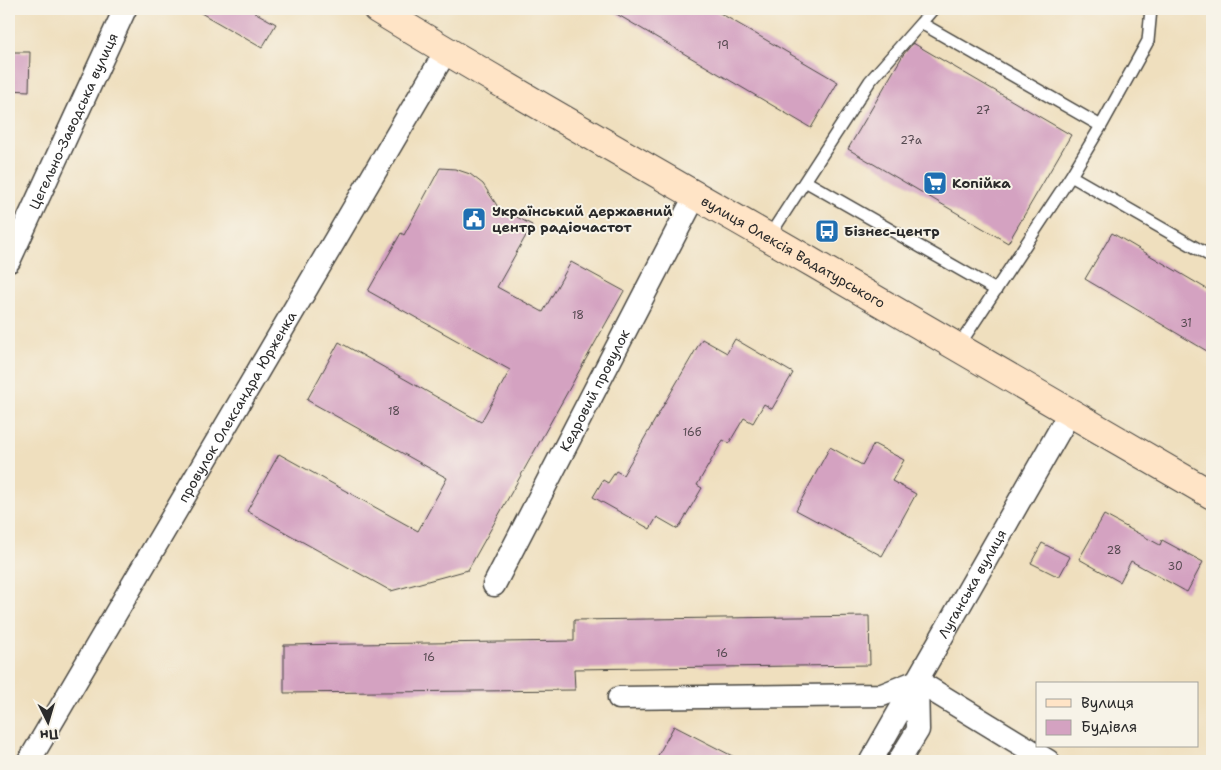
<svg xmlns="http://www.w3.org/2000/svg" width="1221" height="770" viewBox="0 0 1221 770" font-family="'Shantell Sans',sans-serif">
  <style>
    .building { fill: #d4a2c1 }
    .lines { fill: none; stroke-linecap: round; stroke-linejoin: round }
    .service-casing { stroke: #484641; stroke-width: 14 }
    .minor-casing { stroke: #484641; stroke-width: 25 }
    .secondary-casing { stroke: #484641; stroke-width: 30 }
    .service { stroke: #fff; stroke-width: 11 }
    .minor { stroke: #fff; stroke-width: 22 }
    .secondary { stroke: #ffe4c6; stroke-width: 28 }
    .labels { text-anchor: middle; dominant-baseline: central; stroke-width: 4; stroke-linejoin: round; paint-order: stroke }
    .number-label { font-size: 11px; fill: #554950 }
    .street-label { font-size: 14px; fill: #2b2b2b; stroke: #f7f3e8 }
    .poi-label { font-size: 14px; font-weight: bold; fill: #2b2b2b; stroke: #f7f3e8; text-anchor: start }
  </style>
  <rect width="100%" height="100%" fill="#f7f3e8"/>
  <filter id="ink" filterUnits="userSpaceOnUse"><feTurbulence type="fractalNoise" baseFrequency=".02" numOctaves="2"/><feDisplacementMap in="SourceGraphic" scale="10" xChannelSelector="R" yChannelSelector="G"/><feConvolveMatrix kernelMatrix="1 2 1 2 8 2 1 2 1" color-interpolation-filters="sRGB"/></filter>
  <filter id="wash" filterUnits="userSpaceOnUse"><feTurbulence type="fractalNoise" baseFrequency=".0096" numOctaves="4" result="noise"/><feDisplacementMap in="SourceGraphic" scale="20" xChannelSelector="R" yChannelSelector="G"/><feGaussianBlur stdDeviation="1.12" result="paint"/><feColorMatrix in="noise" values="0 0 0 0 0 0 0 0 0 0 0 0 0 0 0 0 0 1.4 0 .05"/><feComposite in="paint" operator="in"/></filter>
  <g filter="url(#wash)">
    <rect width="100%" height="100%" fill="#efdfbe"/>
    <g id="blocks">
      <path class="building" d="M194,9h55l27,15 -14,24z
        M608,9h105l125,73 -27,46z
        M913,43l158,92 -63,108 -160,-94 55,-94z
        M9,52h21l-1,39 -20,-1z
        M440,168l15,1 15,5 13,10 15,23 34,18 -35,62 46,25 28,-50 53,29 -156,279 -77,21 -144,-80 32,-57 139,77 29,-53 -140,-78 32,-58 142,80 29,-52 -142,-79 33,-58 3,2z
        M1112,233l100,59v62l-127,-75z
        M702,339l25,14 8,-14 58,34 -21,36 -8,-5 -11,19 -9,-5 -15,25 -6,-3 -26,45 5,3 -24,41 -21,-12 -7,12 -57,-32 10,-17 5,3 8,-12 7,4z
        M874,444l30,16 -12,21 24,13 -34,62 -86,-46 34,-63 32,18z
        M1104,515l56,30 2,-5 41,22 -16,30 -56,-31 -11,21 -41,-23z
        M1042,543l28,14 -11,20 -28,-14z
        M869,616l1,49 -296,4 1,21 -291,3v-48l290,-4v-21z
        M674,726l68,35h-87z"/>
    </g>
  </g>
  <g filter="url(#ink)">
    <use href="#blocks" fill-opacity="0" stroke="#484641" stroke-width="1"/>
    <g class="lines">
      <g class="service-casing">
        <path id="service" d="M921,23l12,-14
          M1071,176l141,81
          M805,181l191,109
          M768,238l102,-157 51,-58 180,103
          M958,347l113,-171 30,-50 47,-85 3,-32"/>
      </g>
      <g class="minor-casing">
        <g id="minor">
          <path id="s1" d="M9,261l116,-252"/>
          <path id="s2" d="M494,585l201,-389"/>
          <path d="M917,681l131,80"/>
          <path d="M619,698l263,-3 35,-14"/>
          <path id="s3" d="M29,761l417,-710"/>
          <path id="s4" d="M871,761l199,-349"/>
          <path d="M899,761l19,-31 -1,-48"/>
        </g>
      </g>
      <g class="secondary-casing">
        <g id="secondary">
          <path id="s5" d="M377,9c144,88 291,170 436,254 133,77 266,154 399,232"/>
        </g>
      </g>
      <use href="#service" class="service"/>
      <use href="#minor" class="minor"/>
      <use href="#secondary" class="secondary"/>
    </g>
  </g>
  <defs>
    <g id="supermarket-square" transform="scale(1.25)"><rect x="-9" y="-9" width="18" height="18" rx="4" fill="#1f6fb2" stroke="#f7f3e8"/><path d="M-6-5.5h2.5l.6 2H6L4.5 2H-2.5L-4.4-4H-6ZM-1.5 3.2a1.3 1.3 0 1 0 .1 0ZM3 3.2a1.3 1.3 0 1 0 .1 0Z" fill="#fff"/></g>
    <g id="civic-square" transform="scale(1.25)"><rect x="-9" y="-9" width="18" height="18" rx="4" fill="#1f6fb2" stroke="#f7f3e8"/><path d="M-.6-6.5H3V-4.5H.6V-3L4-1V1h2V6H-6V1h2V-1L-.6-3ZM-1.2 2.5V6h2.4V2.5Z" fill="#fff"/></g>
    <g id="bus-square" transform="scale(1.25)"><rect x="-9" y="-9" width="18" height="18" rx="4" fill="#1f6fb2" stroke="#f7f3e8"/><path d="M-5-6H5V4H4V6H2V4H-2V6H-4V4H-5ZM-3.5-4V0h7V-4ZM-3.5 1.2v1.5H-2V1.2ZM2 1.2v1.5H3.5V1.2Z" fill="#fff"/></g>
  </defs>
  <g fill-rule="evenodd">
    <use href="#supermarket-square" x="935" y="183"/>
    <use href="#civic-square" x="474" y="219"/>
    <use href="#bus-square" x="827" y="231"/>
  </g>
  <g class="labels">
    <g class="number-label">
      <text x="723" y="45">19</text>
      <text x="983" y="110">27</text>
      <text x="911" y="140">27а</text>
      <text x="578" y="315">18</text>
      <text x="1186" y="323">31</text>
      <text x="394" y="411">18</text>
      <text x="692" y="432">16б</text>
      <text x="1114" y="550">28</text>
      <text x="1175" y="566">30</text>
      <text x="722" y="653">16</text>
      <text x="429" y="657">16</text>
    </g>
    <g class="street-label">
      <text stroke="none"><textPath href="#s1" startOffset="154">Цегельно-Заводська вулиця</textPath></text>
      <text stroke="none"><textPath href="#s5" startOffset="482">вулиця Олексія Вадатурського</textPath></text>
      <text stroke="none"><textPath href="#s2" startOffset="219">Кедровий провулок</textPath></text>
      <text stroke="none"><textPath href="#s3" startOffset="411">провулок Олександра Юрженка</textPath></text>
      <text stroke="none"><textPath href="#s4" startOffset="204">Луганська вулиця</textPath></text>
    </g>
    <g class="poi-label">
      <text x="952" y="183">Копійка</text>
      <text x="492" y="211">Український державний<tspan x="492" dy="16">центр радіочастот</tspan></text>
      <text x="844" y="231">Бізнес-центр</text>
    </g>
  </g>
  <rect width="1221" height="770" fill="none" stroke="#f7f3e8" stroke-width="30"/>
  <rect x="1036" y="682" width="162" height="65" fill="#f7f3e8" stroke="#a5a39c"/>
  <rect x="1046" y="699" width="25" height="8" fill="#ffe4c6" stroke="#a5a39c"/>
  <text x="1081" y="708" font-size="15" fill="#2b2b2b">Вулиця</text>
  <rect x="1046" y="720" width="25" height="15" fill="#d4a2c1" stroke="#a5a39c"/>
  <text x="1081" y="732" font-size="15" fill="#2b2b2b">Будівля</text>
  <g transform="translate(48 722) rotate(175)" stroke="#f7f3e8" stroke-width="4" paint-order="stroke">
  <path d="M0-4L9 19L0 12L-9 19Z" fill="#2b2b2b"/>
  <text y="-8" font-size="14" font-weight="bold" text-anchor="middle" fill="#2b2b2b">Пн</text>
  </g>
</svg>
